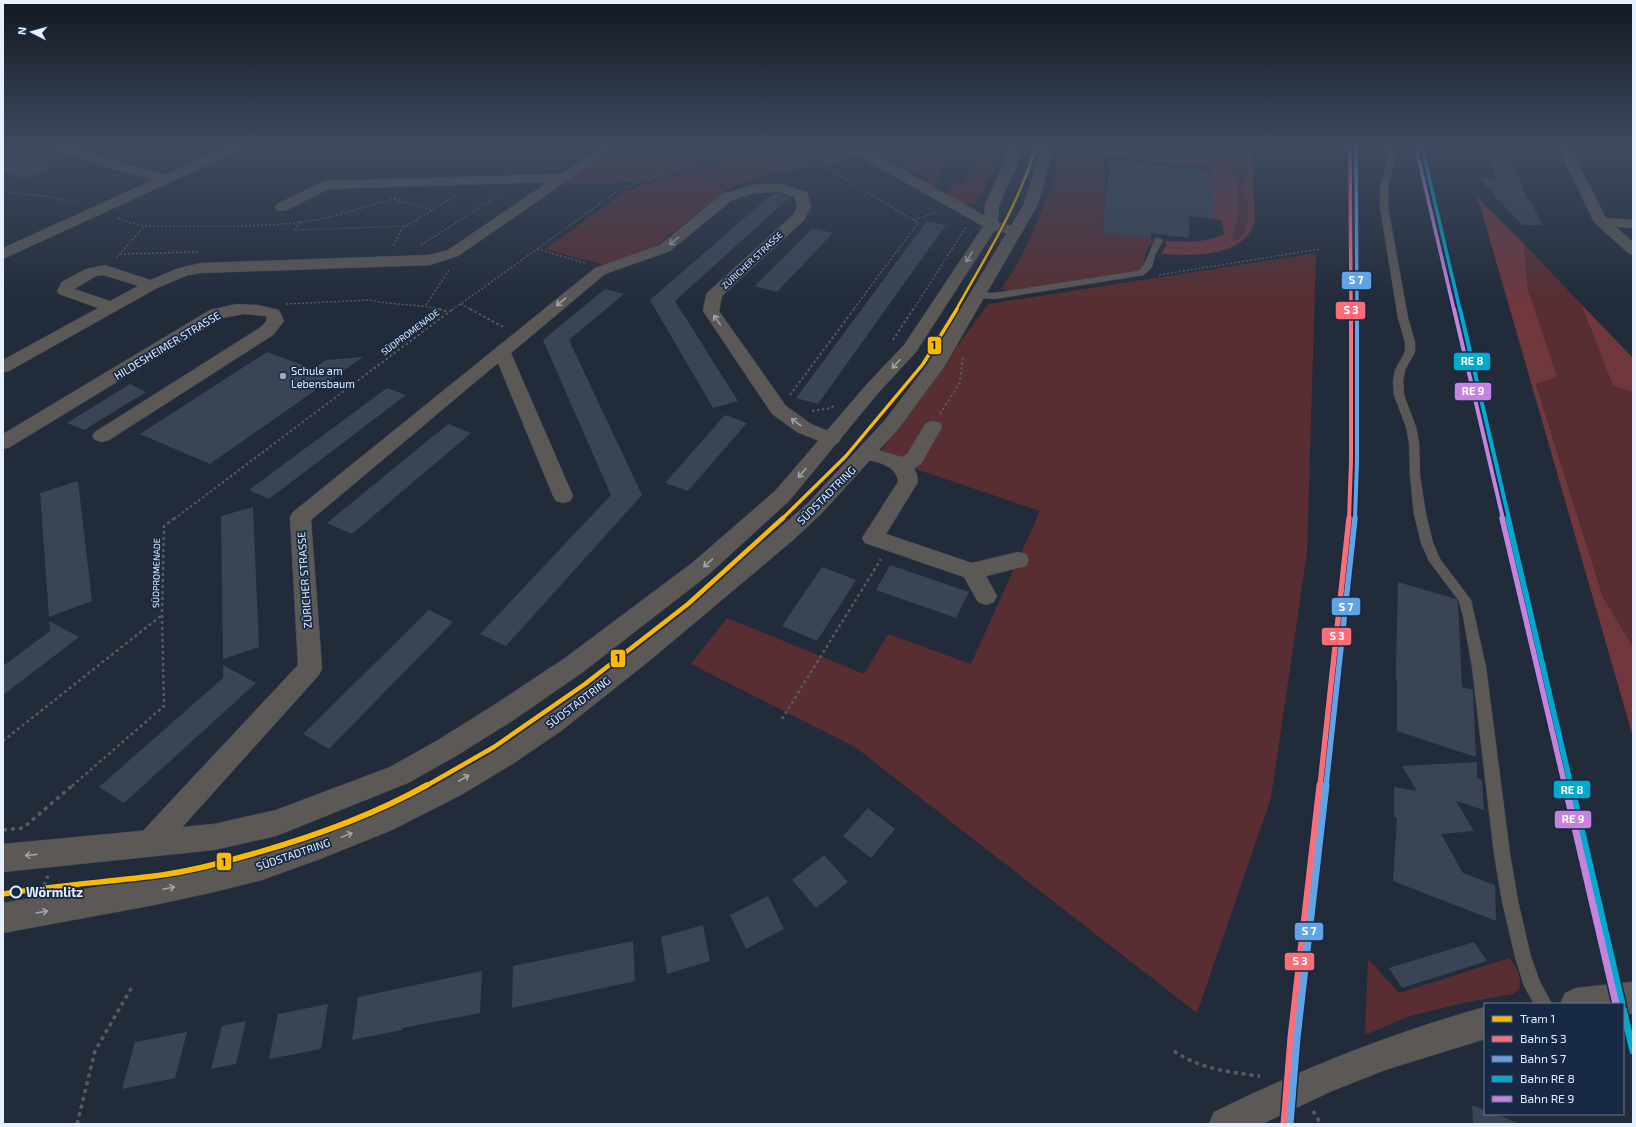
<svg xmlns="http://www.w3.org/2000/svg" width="1636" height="1127" viewBox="0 0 1636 1127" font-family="'Exo 2',sans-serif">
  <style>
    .green { fill: #582e32 }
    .forest { fill: #70373d; fill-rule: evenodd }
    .building { fill: #3a4454 }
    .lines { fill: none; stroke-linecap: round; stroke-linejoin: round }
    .service-casing { stroke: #3f4754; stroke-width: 1 }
    .minor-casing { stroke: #3f4754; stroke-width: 1 }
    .tertiary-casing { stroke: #3f4754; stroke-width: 1 }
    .path-far3 { stroke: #595a5b; stroke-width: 1.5; stroke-dasharray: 2 2; stroke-linecap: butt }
    .path-far2 { stroke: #595a5b; stroke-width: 2; stroke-dasharray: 2.5 2.5; stroke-linecap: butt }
    .path-far1 { stroke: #595a5b; stroke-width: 2.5; stroke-dasharray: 3 3; stroke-linecap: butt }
    .path { stroke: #595a5b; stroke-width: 3.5; stroke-dasharray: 4 4; stroke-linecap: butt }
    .service { fill: #5b5855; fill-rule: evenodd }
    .minor { fill: #5b5855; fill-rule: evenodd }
    .tertiary { fill: #5b5855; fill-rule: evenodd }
    .rail-1-far3-casing { stroke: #172945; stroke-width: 5.5 }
    .rail-1-far2-casing { stroke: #172945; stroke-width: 6 }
    .rail-1-far1-casing { stroke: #172945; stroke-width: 8 }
    .rail-1-casing { stroke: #172945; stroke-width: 10 }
    .rail-2-far3-casing { stroke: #172945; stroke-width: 5.5 }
    .rail-2-far2-casing { stroke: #172945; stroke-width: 6 }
    .rail-2-far1-casing { stroke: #172945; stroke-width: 8 }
    .rail-2-casing { stroke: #172945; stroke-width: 10 }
    .rail-3-far3-casing { stroke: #172945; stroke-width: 5.5 }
    .rail-3-far2-casing { stroke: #172945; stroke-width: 6 }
    .rail-3-far1-casing { stroke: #172945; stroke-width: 8 }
    .rail-3-casing { stroke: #172945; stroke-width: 10 }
    .rail-4-far3-casing { stroke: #172945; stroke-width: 5.5 }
    .rail-4-far2-casing { stroke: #172945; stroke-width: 6 }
    .rail-4-far1-casing { stroke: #172945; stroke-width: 8 }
    .rail-4-casing { stroke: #172945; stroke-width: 10 }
    .rail-1-far3 { stroke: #fb6e77; stroke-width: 3.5 }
    .rail-1-far2 { stroke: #fb6e77; stroke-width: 4 }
    .rail-1-far1 { stroke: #fb6e77; stroke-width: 5.5 }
    .rail-1 { stroke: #fb6e77; stroke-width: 7 }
    .rail-2-far3 { stroke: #60a3e7; stroke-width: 3.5 }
    .rail-2-far2 { stroke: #60a3e7; stroke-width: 4 }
    .rail-2-far1 { stroke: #60a3e7; stroke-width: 5.5 }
    .rail-2 { stroke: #60a3e7; stroke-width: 7 }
    .rail-3-far3 { stroke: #00a9ce; stroke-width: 3.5 }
    .rail-3-far2 { stroke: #00a9ce; stroke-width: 4 }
    .rail-3-far1 { stroke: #00a9ce; stroke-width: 5.5 }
    .rail-3 { stroke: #00a9ce; stroke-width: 7 }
    .rail-4-far3 { stroke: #c483df; stroke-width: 3.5 }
    .rail-4-far2 { stroke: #c483df; stroke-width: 4 }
    .rail-4-far1 { stroke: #c483df; stroke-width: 5.5 }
    .rail-4 { stroke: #c483df; stroke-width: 7 }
    .tram-1-far3-casing { stroke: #172945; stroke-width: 4.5 }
    .tram-1-far2-casing { stroke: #172945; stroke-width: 6 }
    .tram-1-far1-casing { stroke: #172945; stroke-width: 8 }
    .tram-1-casing { stroke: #172945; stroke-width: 8 }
    .tram-1-far3 { stroke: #fbba00; stroke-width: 2.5 }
    .tram-1-far2 { stroke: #fbba00; stroke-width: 3.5 }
    .tram-1-far1 { stroke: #fbba00; stroke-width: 4.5 }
    .tram-1 { stroke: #fbba00; stroke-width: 5.5 }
    .oneway { stroke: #a0a4aa }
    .poi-dot { fill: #a1abba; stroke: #172945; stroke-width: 1.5 }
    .stop-dot { fill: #172945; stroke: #e6f0ff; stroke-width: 2 }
    .labels { text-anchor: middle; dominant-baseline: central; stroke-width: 3.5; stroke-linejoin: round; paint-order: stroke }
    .far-street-label { font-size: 9px; fill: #e6f0ff; stroke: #172945 }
    .street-label { font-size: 11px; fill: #e6f0ff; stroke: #172945 }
    .poi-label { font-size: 11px; fill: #e6f0ff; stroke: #172945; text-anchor: start }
    .near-stop-label { font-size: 13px; font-weight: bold; fill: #e6f0ff; stroke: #172945; text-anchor: start }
    .line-badge { stroke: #172945; stroke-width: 1.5 }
    .badge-label { font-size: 11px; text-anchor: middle; font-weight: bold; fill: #fff }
    .pale-badge-label { font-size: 11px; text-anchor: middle; font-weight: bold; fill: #111 }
  </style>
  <rect width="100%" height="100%" fill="#222b3a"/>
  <path class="green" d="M119,147h74l-32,12z
    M610,147h110l10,8 -86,26 -61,2 -31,3z
    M773,147h47l-9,12 3,5 -19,3 -29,-18z
    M862,147h26l60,8 -12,25 6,1 -1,3c-7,3 -12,2 -18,-1l7,-3 -43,-24 -8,2 -21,-7z
    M982,147h23l-7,17 -23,40 -15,-1 -12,-8v-2l6,-10 10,1z
    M1061,147h40l-1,7 4,2 2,35 -54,-7z
    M764,150l26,17v3c-7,3 -14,2 -22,4 -13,4 -26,10 -40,14l-30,-19z
    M1227,160l13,3 9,6c-1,6 -4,12 -5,18 0,17 8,31 -2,47 -3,4 -4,6 -10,5 7,-14 11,-51 1,-65 -3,-4 -8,-7 -11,-11v-2z
    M692,170l36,21 -8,4 -68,54 -48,16 -59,-16 81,-58z
    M1051,187l55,6 -4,40 53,6c-2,3 -5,5 -7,8 -5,9 -1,20 -13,25l-123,19 -11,-2c22,-30 37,-67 50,-102z
    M1524,244l57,60 32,82 20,6v255l-30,-50 -67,-214 20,-6 -28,-88z
    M1316,253l-9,299 -36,246 -74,215 -342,-266 -164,-83 36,-46 137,56 24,-40 83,30 69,-153 -163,-55 111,-152z
    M1509,958c8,10 13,18 10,31l-6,5 -50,9 -53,13 -45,19 3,-76 31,34z"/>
  <path class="forest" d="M1101,147h151l3,74c-11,37 -62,35 -94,33l6,-10 -3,-3c20,0 41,3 60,-7l-2,-14 -8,-1 -3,-50 -9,-3 -98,-10 -4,-2zM1227,160l14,3 8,6c-1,8 -5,13 -6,21 0,5 3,10 4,15 2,12 0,28 -10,35l-5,-1c7,-15 11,-51 1,-65 -3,-4 -8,-7 -11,-11l1,-2z
    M1477,195l9,11 38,38 4,45 29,88 -21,7 67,213 30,50v90z
    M1581,304l52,54v34l-20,-6z"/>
  <path class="building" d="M827,147h19l-15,19 -13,-8z
    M1490,147h16l21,52h3l12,26h-20l-22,-24 -3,-1 -2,-4 -17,-19 19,3 -8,-22 6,1z
    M11,152l44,14 -30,13 -22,-8v-15z
    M1110,160l102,11 2,48 -25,-3v22l-38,-5v6l-49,-6z
    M772,194h7l11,3 -115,104 63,100 -25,7 -63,-108z
    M927,221l19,4 -128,179 -22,-6z
    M813,228l20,5 -56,59 -22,-6z
    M605,289l19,5 -55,46 73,155 -136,151 -26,-12 131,-139 -68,-155z
    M267,352l46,17 13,-9 37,-3 -153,107 -70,-30z
    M130,384l16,8 -62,38 -17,-7z
    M387,388l19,7 -137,104 -20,-9z
    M725,415l22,8 -59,68 -23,-8z
    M448,424l23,9 -119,101 -25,-11z
    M78,481l14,120 -43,16 -9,-124z
    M253,507l6,140 -36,12 -2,-143z
    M890,565l79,27 -13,26 -80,-28z
    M822,567l34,13 -39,61 -35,-15z
    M1398,582l58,17 2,3 4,85 11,3 3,67 -79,-26v-51l-1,-1v-14z
    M429,610l24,12 -124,127 -26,-15z
    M49,621l30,16 -76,58v-29l47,-35z
    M223,665l33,18 -132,120 -25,-16 124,-109z
    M1477,762v16l5,2 2,30 -28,-9 18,30 -33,3 22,39 32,12 1,36 -103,-40 4,-63 -3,-1v-30l23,4 -15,-25z
    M868,808l27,21 -24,29 -28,-22z
    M824,855l24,27 -32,26 -24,-28z
    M768,896l16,33 -38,20 -16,-34z
    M703,925l7,36 -43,13 -6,-37z
    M633,941l2,40 -123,27 1,-42z
    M1474,942l13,19 -85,27 -13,-20z
    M482,971l-2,42 -78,15v2l-50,10 6,-43z
    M328,1004l-7,45 -52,10 9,-45z
    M246,1021l-10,43 -25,5 11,-43z
    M187,1032l-12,46 -53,11 13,-47z
    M1472,1105l13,5v4h10l22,9v1h-44z"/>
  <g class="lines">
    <g class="service-casing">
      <path id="service" d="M1385,147h6l4,14 -7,25v21l20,111 7,24v10l-10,18 -2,11 1,14 12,32 3,16 1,33 6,38 7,29 7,16 31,41 15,67 24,187 8,47 13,56 9,25 12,22h-18l-10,-18 -9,-29 -13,-56 -8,-47 -22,-187 -9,-51 -4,-15 -30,-40 -8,-18 -7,-29 -4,-38 -1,-33 -3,-16 -12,-32 -1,-14 2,-11 10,-18v-10l-7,-24 -18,-111v-21l7,-25z
        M1156,238h3l4,2 -8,15 -3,12 -8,8 -150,24 -16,-1 -4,-3 4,-3 16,1 144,-22c9,-7 12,-23 18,-33z"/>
    </g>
    <g class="minor-casing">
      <path id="minor" d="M51,147h18l95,28 62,-28h15l-1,3 -237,109v-11l150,-68 -101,-30z
        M602,147h14l-158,109 -28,9 -229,8 -13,2 -31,13 -148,83 -6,1v-12l95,-52 -39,-14 -2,-3 5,-9 24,-13 19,-4 45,15 29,-12 22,-5 228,-8 19,-5 100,-68 -220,7 -41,21 -5,1 -5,-1 -2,-3 2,-3 48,-23 236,-7zM104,275l34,11 -28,15 -36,-12 22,-13z
        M1558,147h12l36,71 27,2v8l-17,-1 17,15v13l-5,-2 -34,-31z
        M853,149l18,3 125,70 23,6 2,3 -2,3 -5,1 -28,-7 -124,-70 -14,-2 -1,-3 1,-3z
        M780,184l27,8 4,15 -7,13 -82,76 -3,15 67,95 25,18 27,11 3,4 -3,4 -7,2 -7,-2 -27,-11 -25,-18 -69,-103 3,-16 2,-3 85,-77 4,-8 -2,-10 -16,-5 -25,1 -22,7 -62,51 -65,23 -94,79 62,143 -3,5 -7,2 -7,-2 -3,-5 -55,-133 -187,157 11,148 -3,7 -160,178 -10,4 -10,-4 -4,-9 4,-9 159,-170 -8,-148 3,-5 302,-244 65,-23 62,-51 31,-9z
        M237,304l21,1 21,5 5,11 -11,14 -164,105 -7,2 -7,-2 -3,-4 3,-4 166,-105 6,-7 -1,-4 -22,-2 -22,4 -212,129 -7,2v-15l207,-124z
        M933,421l7,2 2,4 -21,37 -7,4 3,7 1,7 -32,52 86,29 46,-11 8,2 3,6 -3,6 -40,10 11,20 -3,6 -8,3 -8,-3 -14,-25 -99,-34 -3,-5 36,-56c-1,-18 -23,-20 -38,-24l-3,-5 3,-5 7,-1 35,10 5,-3 19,-31z"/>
    </g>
    <g class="tertiary-casing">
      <path id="tertiary" d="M1010,147h12l-5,18 -18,40 -1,20 -82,127 -37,40 -90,109 -81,74 -125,97 -71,49 -56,35 -48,27 -132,53 -62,14 -211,22v-28l211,-20 62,-14 114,-43 48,-27 56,-35 71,-47 127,-95 83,-72 92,-107 37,-39 80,-120 1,-20 18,-40z
        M1042,147h12l-16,57 -94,163 -45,61 -77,85 -30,28 -138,116 -93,74 -47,32 -53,32 -69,35 -72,29 -58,21 -48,12 -60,13 -151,28v-30l151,-26 60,-13 48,-12 58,-19 52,-21 69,-35 55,-30 47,-32 95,-72 138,-112 32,-28 77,-83 42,-55 97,-161z
        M1633,982v32l-10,1v-11h-63l5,-11 11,-5z
        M1485,1007v32l-100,31 -53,21 -70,33h-53l5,-12c88,-43 177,-79 271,-105z"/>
    </g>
    <path class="path-far3" d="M718,147l12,9
      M734,147l6,5
      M822,147l-10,12 106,64 -65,87
      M1270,147l63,9
      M1318,147v6
      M1325,153l8,1
      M1356,157l9,-1
      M1356,159l10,-2 1,-10
      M691,168l28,16
      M795,168l30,-2 16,-6
      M582,183l59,-2
      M1053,185l71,9
      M3,189l10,4 33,3 29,7
      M394,199l38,11
      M118,218c23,11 46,8 72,8 41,0 83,1 124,-6 28,-5 55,-14 82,-22
      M914,220l22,-8
      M300,222l-5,8 111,-4
      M421,245l80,-51
      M393,246l9,-17 53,-33
      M537,249l48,14
      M120,254l78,-2
      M116,258l29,-32
      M1159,275l161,-26
      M286,304l84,-4c24,6 48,3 72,10
      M461,304l11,6
      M426,305l23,-35
      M452,310l166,-119 26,-10 117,-34 34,21 -10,6
      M913,310l53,-83"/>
    <path class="path-far2" d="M439,309l10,3
      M470,309l35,19
      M893,340l20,-31
      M790,395l64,-86
      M812,411l19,-3 3,-3
      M940,414l20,-32 3,-25
      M174,519l279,-210"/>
    <path class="path-far1" d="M782,719l99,-160
      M3,741l159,-126
      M72,786l92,-80 -2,-92 2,-88 11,-8"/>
    <path class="path" d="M3,830l20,-2 50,-43
      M44,886l4,-10
      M1174,1051c26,18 55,21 86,25
      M1313,1111l8,13
      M77,1124l18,-73 38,-66"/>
    <use href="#service" class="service"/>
    <use href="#minor" class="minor"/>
    <use href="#tertiary" class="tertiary"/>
    <g class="rail-1-far3-casing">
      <path id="rail-1-far3" d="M1350,147l1,163"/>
    </g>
    <g class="rail-1-far2-casing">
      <path id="rail-1-far2" d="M1349,519l2,-58v-152"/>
    </g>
    <g class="rail-1-far1-casing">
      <path id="rail-1-far1" d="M1320,786l29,-268"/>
    </g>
    <g class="rail-1-casing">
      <path id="rail-1" d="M1284,1124l7,-87 29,-252"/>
    </g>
    <g class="rail-2-far3-casing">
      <path id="rail-2-far3" d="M1356,147l1,163"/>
    </g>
    <g class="rail-2-far2-casing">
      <path id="rail-2-far2" d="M1355,519l2,-58v-152"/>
    </g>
    <g class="rail-2-far1-casing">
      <path id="rail-2-far1" d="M1326,786l29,-268"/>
    </g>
    <g class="rail-2-casing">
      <path id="rail-2" d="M1290,1124l7,-86 29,-253"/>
    </g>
    <g class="rail-3-far3-casing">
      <path id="rail-3-far3" d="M1422,147l38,163"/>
    </g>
    <g class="rail-3-far2-casing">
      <path id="rail-3-far2" d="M1460,309l49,210"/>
    </g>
    <g class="rail-3-far1-casing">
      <path id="rail-3-far1" d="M1508,518l63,268"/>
    </g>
    <g class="rail-3-casing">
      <path id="rail-3" d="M1571,785l51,219
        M1623,1009l10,42"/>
    </g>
    <g class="rail-4-far3-casing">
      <path id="rail-4-far3" d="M1416,148l38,162"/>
    </g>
    <g class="rail-4-far2-casing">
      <path id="rail-4-far2" d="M1454,309l49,210"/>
    </g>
    <g class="rail-4-far1-casing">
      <path id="rail-4-far1" d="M1502,518l63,268"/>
    </g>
    <g class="rail-4-casing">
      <path id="rail-4" d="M1565,785l51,219"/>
    </g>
    <use href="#rail-1-far3" class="rail-1-far3"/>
    <use href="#rail-1-far2" class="rail-1-far2"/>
    <use href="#rail-1-far1" class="rail-1-far1"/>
    <use href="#rail-1" class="rail-1"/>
    <use href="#rail-2-far3" class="rail-2-far3"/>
    <use href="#rail-2-far2" class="rail-2-far2"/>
    <use href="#rail-2-far1" class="rail-2-far1"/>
    <use href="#rail-2" class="rail-2"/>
    <use href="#rail-3-far3" class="rail-3-far3"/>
    <use href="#rail-3-far2" class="rail-3-far2"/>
    <use href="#rail-3-far1" class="rail-3-far1"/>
    <use href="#rail-3" class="rail-3"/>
    <use href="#rail-4-far3" class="rail-4-far3"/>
    <use href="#rail-4-far2" class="rail-4-far2"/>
    <use href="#rail-4-far1" class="rail-4-far1"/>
    <use href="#rail-4" class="rail-4"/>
    <g class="tram-1-far3-casing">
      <path id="tram-1-far3" d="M956,310c30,-54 62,-104 80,-163"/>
    </g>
    <g class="tram-1-far2-casing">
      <path id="tram-1-far2" d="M782,519l64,-63 77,-92 34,-55"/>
    </g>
    <g class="tram-1-far1-casing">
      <path id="tram-1-far1" d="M426,786l68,-39 91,-63 103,-80 95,-86"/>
    </g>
    <g class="tram-1-casing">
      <path id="tram-1" d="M3,894c53,-9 106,-12 159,-19 28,-4 56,-11 83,-19 62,-17 125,-39 182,-71"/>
    </g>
    <use href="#tram-1-far3" class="tram-1-far3"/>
    <use href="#tram-1-far2" class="tram-1-far2"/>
    <use href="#tram-1-far1" class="tram-1-far1"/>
    <use href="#tram-1" class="tram-1"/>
  </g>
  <defs><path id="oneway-shaft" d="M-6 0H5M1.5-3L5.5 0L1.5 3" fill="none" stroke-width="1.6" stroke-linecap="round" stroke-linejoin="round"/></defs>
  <g class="oneway">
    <use href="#oneway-shaft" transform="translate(674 241) rotate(140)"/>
    <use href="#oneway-shaft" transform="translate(969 257) rotate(124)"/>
    <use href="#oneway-shaft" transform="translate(561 302) rotate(141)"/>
    <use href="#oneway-shaft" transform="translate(717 320) rotate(-125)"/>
    <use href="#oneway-shaft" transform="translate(896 364) rotate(132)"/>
    <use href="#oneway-shaft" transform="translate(796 422) rotate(-143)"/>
    <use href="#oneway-shaft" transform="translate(802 473) rotate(131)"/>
    <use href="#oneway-shaft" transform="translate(708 563) rotate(138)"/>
    <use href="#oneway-shaft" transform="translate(464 778) rotate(-30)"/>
    <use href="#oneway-shaft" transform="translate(347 835) rotate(-22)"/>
    <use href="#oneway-shaft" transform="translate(31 855) rotate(174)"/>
    <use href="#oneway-shaft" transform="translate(169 888) rotate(-12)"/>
    <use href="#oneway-shaft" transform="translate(42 912) rotate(-10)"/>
  </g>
  <linearGradient id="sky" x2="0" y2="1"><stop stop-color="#131820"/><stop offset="0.48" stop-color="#3e4a60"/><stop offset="1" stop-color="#3e4a60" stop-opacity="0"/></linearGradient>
  <rect width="1636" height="304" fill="url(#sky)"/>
  <circle class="poi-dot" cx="283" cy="376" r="4"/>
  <circle class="stop-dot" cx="16" cy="892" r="5.5"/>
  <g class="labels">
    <g class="far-street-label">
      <text transform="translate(752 260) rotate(-43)">ZÜRICHER STRASSE</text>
      <text transform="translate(410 332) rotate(-37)">SÜDPROMENADE</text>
      <text transform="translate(156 573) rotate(-89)">SÜDPROMENADE</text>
    </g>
    <g class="street-label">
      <text transform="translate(167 345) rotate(-31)">HILDESHEIMER STRASSE</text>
      <text transform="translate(826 495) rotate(-45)">SÜDSTADTRING</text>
      <text transform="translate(304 580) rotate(-94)">ZÜRICHER STRASSE</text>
      <text transform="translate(578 702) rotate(-37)">SÜDSTADTRING</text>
      <text transform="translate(293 854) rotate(-19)">SÜDSTADTRING</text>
    </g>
    <g class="poi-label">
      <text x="291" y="370">Schule am<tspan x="291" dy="13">Lebensbaum</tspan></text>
    </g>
    <g class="near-stop-label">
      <text x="26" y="892">Wörmlitz</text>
    </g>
  </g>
  <g class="line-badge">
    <rect x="1341" y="271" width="31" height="19" rx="4" fill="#60a3e7"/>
    <rect x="1335" y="301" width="31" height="19" rx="4" fill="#fb6e77"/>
    <rect x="927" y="336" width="15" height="19" rx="4" fill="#fbba00"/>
    <rect x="1453" y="352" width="38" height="19" rx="4" fill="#00a9ce"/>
    <rect x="1454" y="382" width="38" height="19" rx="4" fill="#c483df"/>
    <rect x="1331" y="597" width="30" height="19" rx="4" fill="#60a3e7"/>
    <rect x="1321" y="627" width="31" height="19" rx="4" fill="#fb6e77"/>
    <rect x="610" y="649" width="16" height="19" rx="4" fill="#fbba00"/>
    <rect x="1553" y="780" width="38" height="19" rx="4" fill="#00a9ce"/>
    <rect x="1554" y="810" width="38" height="19" rx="4" fill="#c483df"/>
    <rect x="216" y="852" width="16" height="19" rx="4" fill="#fbba00"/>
    <rect x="1294" y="922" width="30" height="19" rx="4" fill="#60a3e7"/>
    <rect x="1284" y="952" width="31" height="19" rx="4" fill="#fb6e77"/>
  </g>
  <g class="badge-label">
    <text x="1356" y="284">S 7</text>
    <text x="1351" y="314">S 3</text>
    <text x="1472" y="365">RE 8</text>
    <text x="1473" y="395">RE 9</text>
    <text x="1346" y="611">S 7</text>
    <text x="1337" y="640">S 3</text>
    <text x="1572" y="794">RE 8</text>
    <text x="1573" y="823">RE 9</text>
    <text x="1309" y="935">S 7</text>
    <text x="1300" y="965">S 3</text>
  </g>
  <g class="pale-badge-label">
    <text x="934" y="349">1</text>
    <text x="618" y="662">1</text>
    <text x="224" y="866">1</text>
  </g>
  <rect width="1636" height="1127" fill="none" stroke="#e6f0ff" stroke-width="8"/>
  <rect x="1484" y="1003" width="140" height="112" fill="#172945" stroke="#6a798f"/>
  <rect x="1492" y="1016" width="20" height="6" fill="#fbba00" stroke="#6a798f"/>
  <text x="1520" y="1023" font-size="12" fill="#e6f0ff">Tram 1</text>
  <rect x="1492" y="1036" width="20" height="6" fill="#fb6e77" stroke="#6a798f"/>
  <text x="1520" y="1043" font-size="12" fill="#e6f0ff">Bahn S 3</text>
  <rect x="1492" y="1056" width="20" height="6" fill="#60a3e7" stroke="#6a798f"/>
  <text x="1520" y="1063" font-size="12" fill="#e6f0ff">Bahn S 7</text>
  <rect x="1492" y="1076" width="20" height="6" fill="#00a9ce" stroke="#6a798f"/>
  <text x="1520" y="1083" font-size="12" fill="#e6f0ff">Bahn RE 8</text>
  <rect x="1492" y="1096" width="20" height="6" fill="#c483df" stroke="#6a798f"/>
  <text x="1520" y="1103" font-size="12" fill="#e6f0ff">Bahn RE 9</text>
  <g transform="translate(32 32) rotate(276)" stroke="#172945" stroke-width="3" paint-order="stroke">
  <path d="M0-3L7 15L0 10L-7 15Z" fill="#e6f0ff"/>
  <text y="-6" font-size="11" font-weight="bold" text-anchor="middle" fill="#e6f0ff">N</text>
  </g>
</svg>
